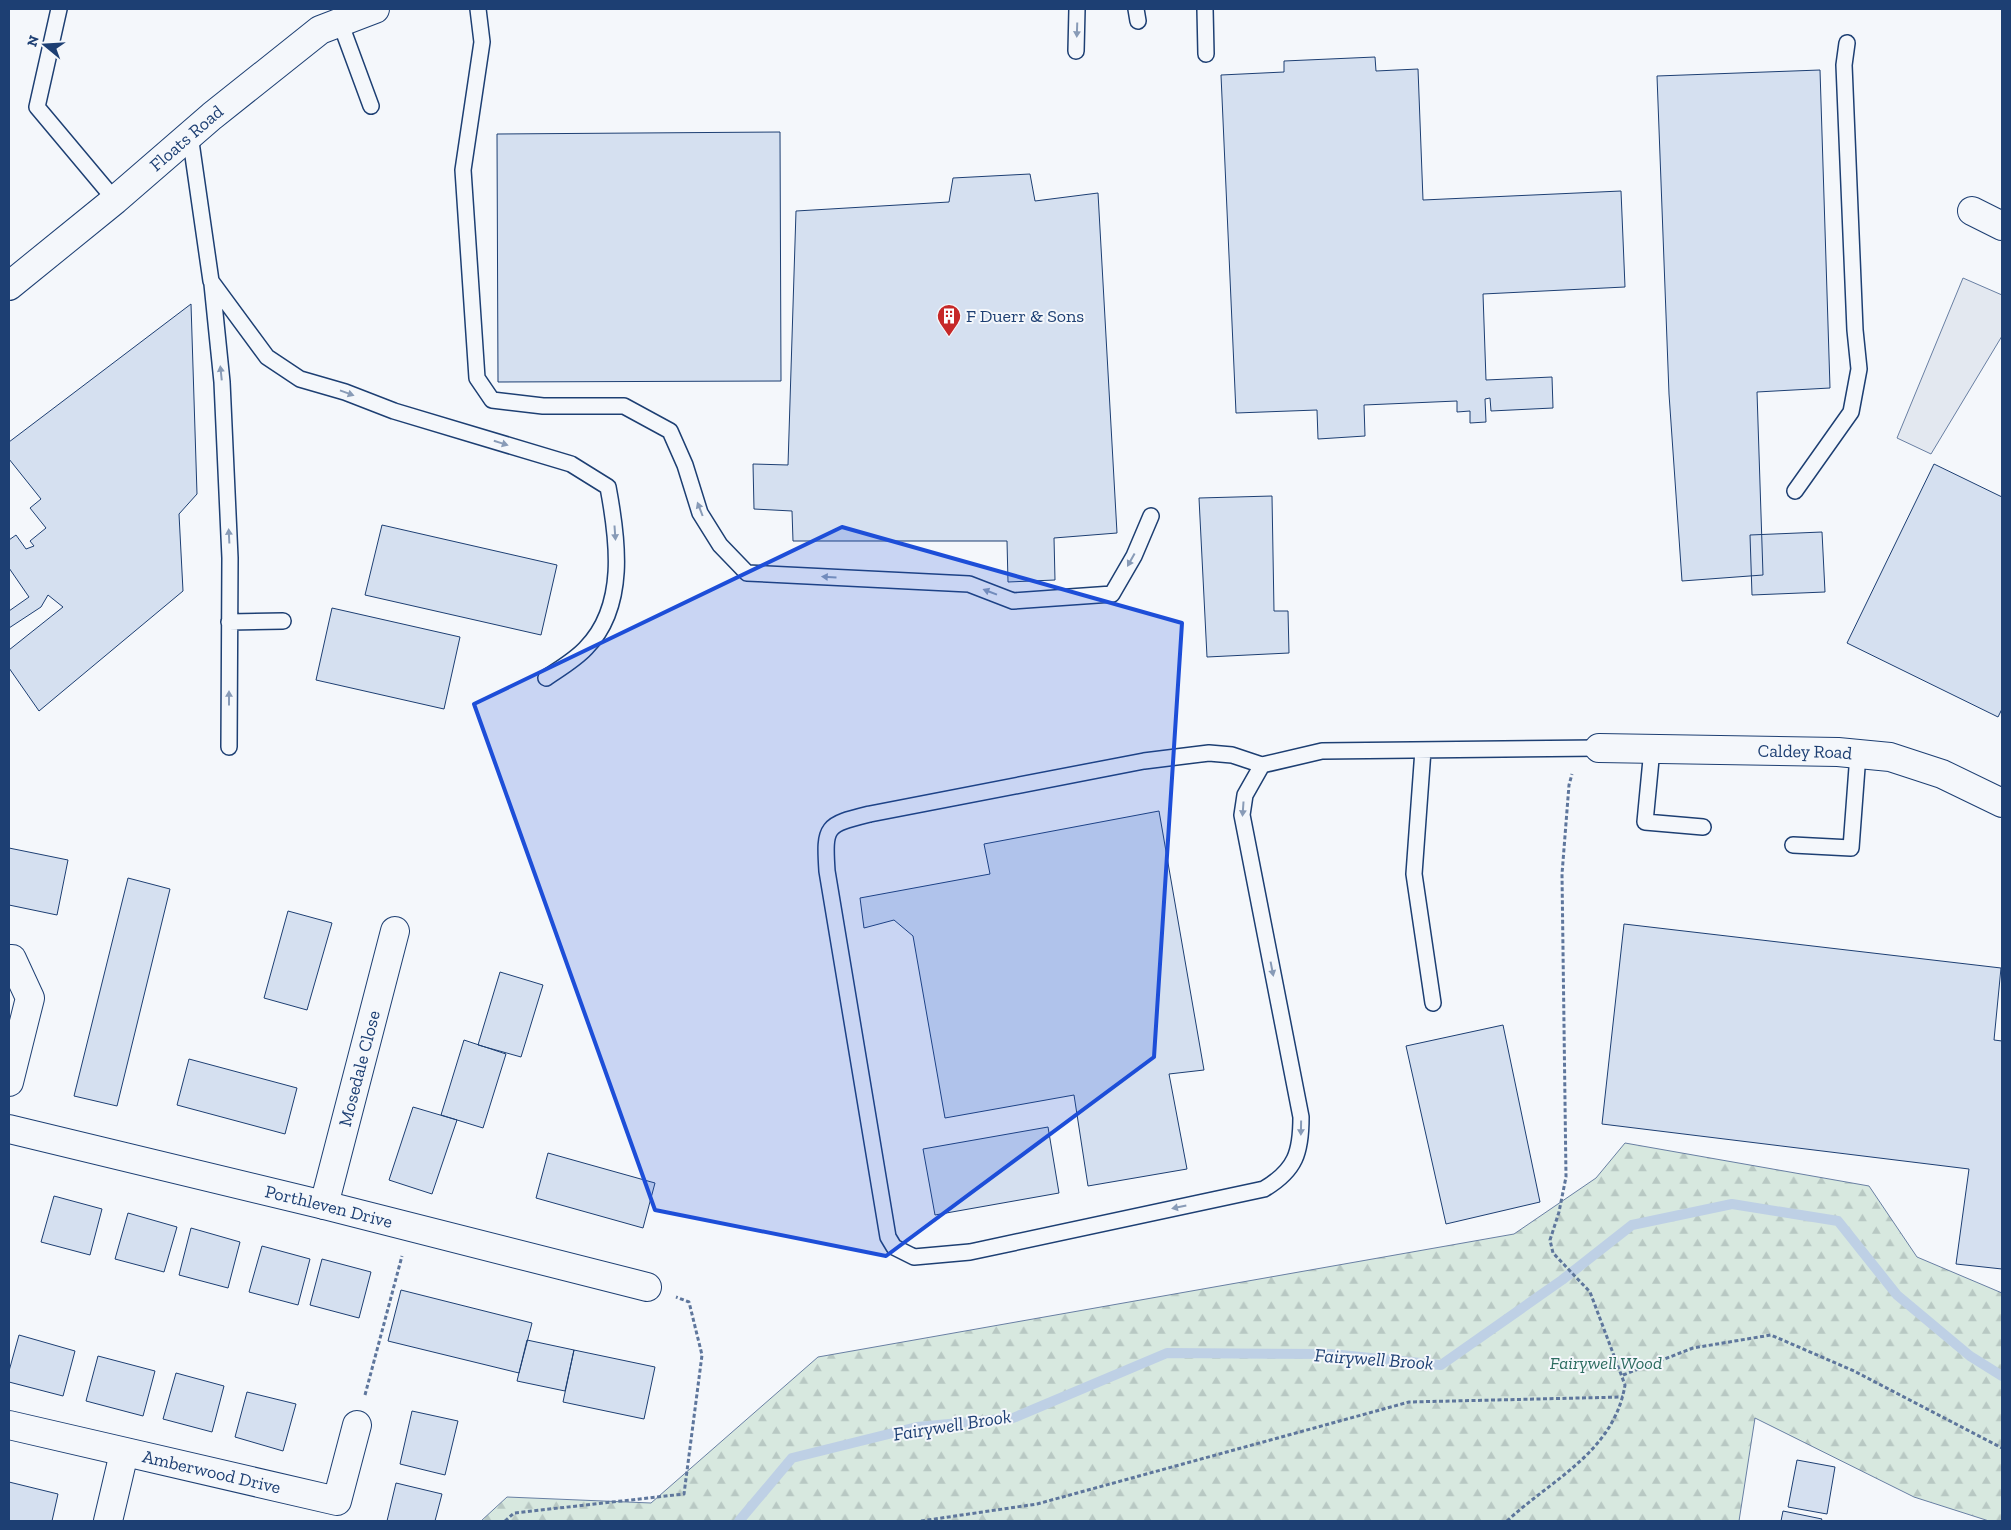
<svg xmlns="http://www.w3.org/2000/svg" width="2011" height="1530" viewBox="0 0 2011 1530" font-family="'Zilla Slab',serif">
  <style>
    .forest { fill: url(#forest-firs); stroke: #687fa3 }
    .parking { fill: #e3e8f0; stroke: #687fa3 }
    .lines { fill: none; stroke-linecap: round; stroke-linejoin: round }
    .stream { stroke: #bed0e5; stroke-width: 10 }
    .building { fill: #d5e0f0; stroke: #1d3f73 }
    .service-casing { stroke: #1d3f73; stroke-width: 18 }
    .minor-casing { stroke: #1d3f73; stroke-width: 30 }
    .path { stroke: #5e769c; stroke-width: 3; stroke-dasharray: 4 2.5; stroke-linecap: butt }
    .service { stroke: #f4f7fb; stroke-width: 15 }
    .minor { stroke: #f4f7fb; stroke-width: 28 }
    .oneway { fill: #889bb7 }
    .marked { fill: #1d4ed8; fill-opacity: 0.2; stroke: #1d4ed8; stroke-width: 4; stroke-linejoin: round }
    .labels { text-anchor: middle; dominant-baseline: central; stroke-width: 4; stroke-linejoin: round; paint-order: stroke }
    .street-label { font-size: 18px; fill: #1d3f73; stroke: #f4f7fb }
    .poi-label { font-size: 18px; fill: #1d3f73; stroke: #f4f7fb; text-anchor: start }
    .park-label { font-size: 18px; font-style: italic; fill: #2c6c60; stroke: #f4f7fb }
    .water-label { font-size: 19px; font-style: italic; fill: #1d3f73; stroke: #f4f7fb }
  </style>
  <defs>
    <pattern id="forest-firs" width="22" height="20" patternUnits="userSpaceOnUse" patternTransform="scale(1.25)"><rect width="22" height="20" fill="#d7e8df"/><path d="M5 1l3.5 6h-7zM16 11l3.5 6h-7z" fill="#b8c8c3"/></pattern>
  </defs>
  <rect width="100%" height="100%" fill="#f4f7fb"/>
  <path class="forest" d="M1625,1143l244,43 48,71 85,36v228h-13l-75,-24 -159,-79 -16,103h-1258l26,-24 144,6 167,-146 696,-123 82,-56z"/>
  <path class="parking" d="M1963,278l39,17v41l-71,118 -34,-16z"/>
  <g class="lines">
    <path class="stream" d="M739,1521l53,-63 125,-31 96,-9 154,-65 164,1 110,11 121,-85 70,-55 100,-21 106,17 59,74 73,61 32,20"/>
  </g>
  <path class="building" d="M1375,57l1,14 42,-2 5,131 198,-9 4,96 -142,7 3,86 66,-3 1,31 -62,3 -1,-13 -5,1 1,23 -16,1v-12l-13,1v-11l-93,4 1,31 -47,3 -1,-29 -81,3 -15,-338 63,-3v-11z
    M1820,70l10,318 -73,4 6,183 -81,6 -13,-187 -12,-318z
    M780,132l1,249 -283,1 -1,-248z
    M1030,174l5,27 63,-8 19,340 -63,5 1,42 -47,2 -1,-41h-214l-1,-30 -38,-2 -1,-45 35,1 8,-254 153,-9 4,-24z
    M191,304l6,190 -18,20 4,77 -144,120 -30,-43v-18l54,-43 -15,-12 -7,12 -32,21v-17l20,-14 -20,-29v-28l7,-5 10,14 8,-3 -4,-5 16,-13 -16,-20 11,-9 -32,-40v-17z
    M1934,464l68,33v212l-4,8 -151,-74z
    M1272,496l2,115h14l1,42 -82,4 -8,-159z
    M382,525l175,40 -16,70 -176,-40z
    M1822,532l3,60 -73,3 -2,-60z
    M332,608l128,29 -16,72 -128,-29z
    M1159,811l45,259 -35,4 18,95 -99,17 -14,-91 -129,23 -32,-182 -19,-16 -30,8 -4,-30 130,-24 -6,-30z
    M9,848l59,12 -11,55 -48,-10z
    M128,878l42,11 -53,217 -43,-10z
    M288,911l44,12 -25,87 -43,-12z
    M1624,924l377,44 -7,72 8,1v228l-46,-5 13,-95 -367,-45z
    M500,972l43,13 -22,72 -43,-12z
    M1503,1025l37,177 -94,22 -40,-178z
    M464,1040l42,14 -23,74 -42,-13z
    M189,1059l108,29 -12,46 -108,-29z
    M413,1107l44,13 -25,74 -43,-14z
    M1048,1127l11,66 -124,22 -12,-66z
    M548,1153l107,30 -12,45 -107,-30z
    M54,1196l48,13 -12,46 -49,-13z
    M128,1213l49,14 -13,45 -49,-13z
    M191,1228l49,14 -12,46 -49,-13z
    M262,1246l48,13 -12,46 -49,-13z
    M322,1259l49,13 -12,46 -49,-13z
    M401,1290l131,33 -13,50 -131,-32z
    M19,1335l56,16 -12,45 -54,-14v-11z
    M527,1340l47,10 -9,41 -48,-10z
    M574,1350l81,17 -11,52 -81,-17z
    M98,1356l57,15 -12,45 -57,-15z
    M176,1373l48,13 -12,46 -49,-13z
    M247,1392l49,12 -13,47 -48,-14z
    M412,1411l46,10 -13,54 -45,-11z
    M1797,1460l38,7 -8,47 -39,-7z
    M9,1482l49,12 -6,27h-43z
    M396,1483l46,11 -7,27h-48z
    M1783,1511l39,8 -1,2h-40z"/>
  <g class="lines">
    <g class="service-casing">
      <path id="service" d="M59,9l-22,98 78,93
        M478,9l4,33 -19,128 14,208 15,22 51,6h81l46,25 15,34 15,48 20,32 27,28 222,11 44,17 99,-7 22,-38 17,-40
        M1136,9l2,12
        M1205,9l1,45
        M340,22l31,84
        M1076,51l1,-42
        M190,135l21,146 56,76 33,22 45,13 49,19 177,53 37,23c10,53 19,119 -22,161 -11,12 -27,21 -40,30
        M212,284l10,98 8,176 -1,189
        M1795,491l56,-79 8,-43 -4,-39 -11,-265 3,-22
        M229,622l54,-1
        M1652,749l-7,73 58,5
        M1423,750l-9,124 19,129
        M1262,765l-17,30 -3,20 59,302c0,35 -5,53 -37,72l-294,63 -56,5 -20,-10 -6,-10 -61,-366c-3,-46 -1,-46 43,-57l274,-53 65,-8 23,2 30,10 60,-14 277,-3
        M1793,845l58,3 7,-94"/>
    </g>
    <g class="minor-casing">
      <g id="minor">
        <path d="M1972,211l30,15"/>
        <path id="s1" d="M9,286l106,-86 97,-84 108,-86 55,-21"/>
        <path id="s2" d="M1599,748l239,4 52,5 52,17 60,29"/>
        <path d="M9,959h3l18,39 -21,84"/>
        <path id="s3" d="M9,1129l315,76 323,82"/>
        <path id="s4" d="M324,1205l71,-274"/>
        <path id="s5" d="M9,1425l328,76 20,-76"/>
        <path d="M108,1521l16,-68"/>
      </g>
    </g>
    <path class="path" d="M1623,1375l70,-27 78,-13 83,36 148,77
      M365,1395l37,-139
      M505,1521l9,-8 170,-19 18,-139 -13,-53 -13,-5
      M921,1521l116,-17 372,-102 214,-5
      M1507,1521c45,-42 107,-69 118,-136l-35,-93 -37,-39 -3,-13 9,-28 7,-35 -4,-303 7,-89 3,-11"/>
    <use href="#service" class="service"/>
    <use href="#minor" class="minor"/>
  </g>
  <defs><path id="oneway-solid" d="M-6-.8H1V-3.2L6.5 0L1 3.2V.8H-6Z" transform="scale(1.25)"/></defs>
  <g class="oneway">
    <use href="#oneway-solid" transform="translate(1077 30) rotate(92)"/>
    <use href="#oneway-solid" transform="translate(221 373) rotate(-96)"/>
    <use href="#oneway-solid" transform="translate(347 393) rotate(20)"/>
    <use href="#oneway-solid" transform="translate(501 443) rotate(17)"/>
    <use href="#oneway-solid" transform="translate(700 509) rotate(-111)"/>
    <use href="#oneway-solid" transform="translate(615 533) rotate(86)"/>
    <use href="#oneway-solid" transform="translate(229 536) rotate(-93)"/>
    <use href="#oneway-solid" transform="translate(1131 560) rotate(119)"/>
    <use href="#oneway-solid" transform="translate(829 577) rotate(-177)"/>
    <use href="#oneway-solid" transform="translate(990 592) rotate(-159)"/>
    <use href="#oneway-solid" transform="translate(229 698) rotate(-90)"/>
    <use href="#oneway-solid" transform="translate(1243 809) rotate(94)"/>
    <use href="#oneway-solid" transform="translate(1272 969) rotate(79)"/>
    <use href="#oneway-solid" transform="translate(1301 1128) rotate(91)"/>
    <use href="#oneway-solid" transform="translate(1179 1207) rotate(168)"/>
  </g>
  <path class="marked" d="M842,527l340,96 -28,434 -268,199 -231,-46 -181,-506z"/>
  <defs>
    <g id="building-pin" transform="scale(1.25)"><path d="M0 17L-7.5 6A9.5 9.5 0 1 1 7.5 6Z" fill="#c62828" stroke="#f4f7fb"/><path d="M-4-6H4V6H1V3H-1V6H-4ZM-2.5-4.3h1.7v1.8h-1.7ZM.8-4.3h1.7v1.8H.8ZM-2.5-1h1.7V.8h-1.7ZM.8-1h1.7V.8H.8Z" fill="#fff"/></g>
  </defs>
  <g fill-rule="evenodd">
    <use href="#building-pin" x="949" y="316"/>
  </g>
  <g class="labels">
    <g class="street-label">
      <text stroke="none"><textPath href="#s1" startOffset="231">Floats Road</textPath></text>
      <text stroke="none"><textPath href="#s2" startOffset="206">Caldey Road</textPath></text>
      <text stroke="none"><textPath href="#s4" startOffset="141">Mosedale Close</textPath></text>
      <text stroke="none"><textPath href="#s3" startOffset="329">Porthleven Drive</textPath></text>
      <text stroke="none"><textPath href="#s5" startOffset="208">Amberwood Drive</textPath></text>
    </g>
    <g class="poi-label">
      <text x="966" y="316">F Duerr &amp; Sons</text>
    </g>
    <g class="park-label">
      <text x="1606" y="1363">Fairywell Wood</text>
    </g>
    <g class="water-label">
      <text transform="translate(1374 1359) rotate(4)">Fairywell Brook</text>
      <text transform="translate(952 1425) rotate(-9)">Fairywell Brook</text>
    </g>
  </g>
  <rect width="2011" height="1530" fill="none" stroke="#1d3f73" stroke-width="20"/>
  <g transform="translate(45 45) rotate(288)" stroke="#f4f7fb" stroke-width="4" paint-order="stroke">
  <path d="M0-4L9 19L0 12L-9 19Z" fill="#1d3f73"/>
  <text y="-8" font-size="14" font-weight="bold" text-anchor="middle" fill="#1d3f73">N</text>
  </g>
</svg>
